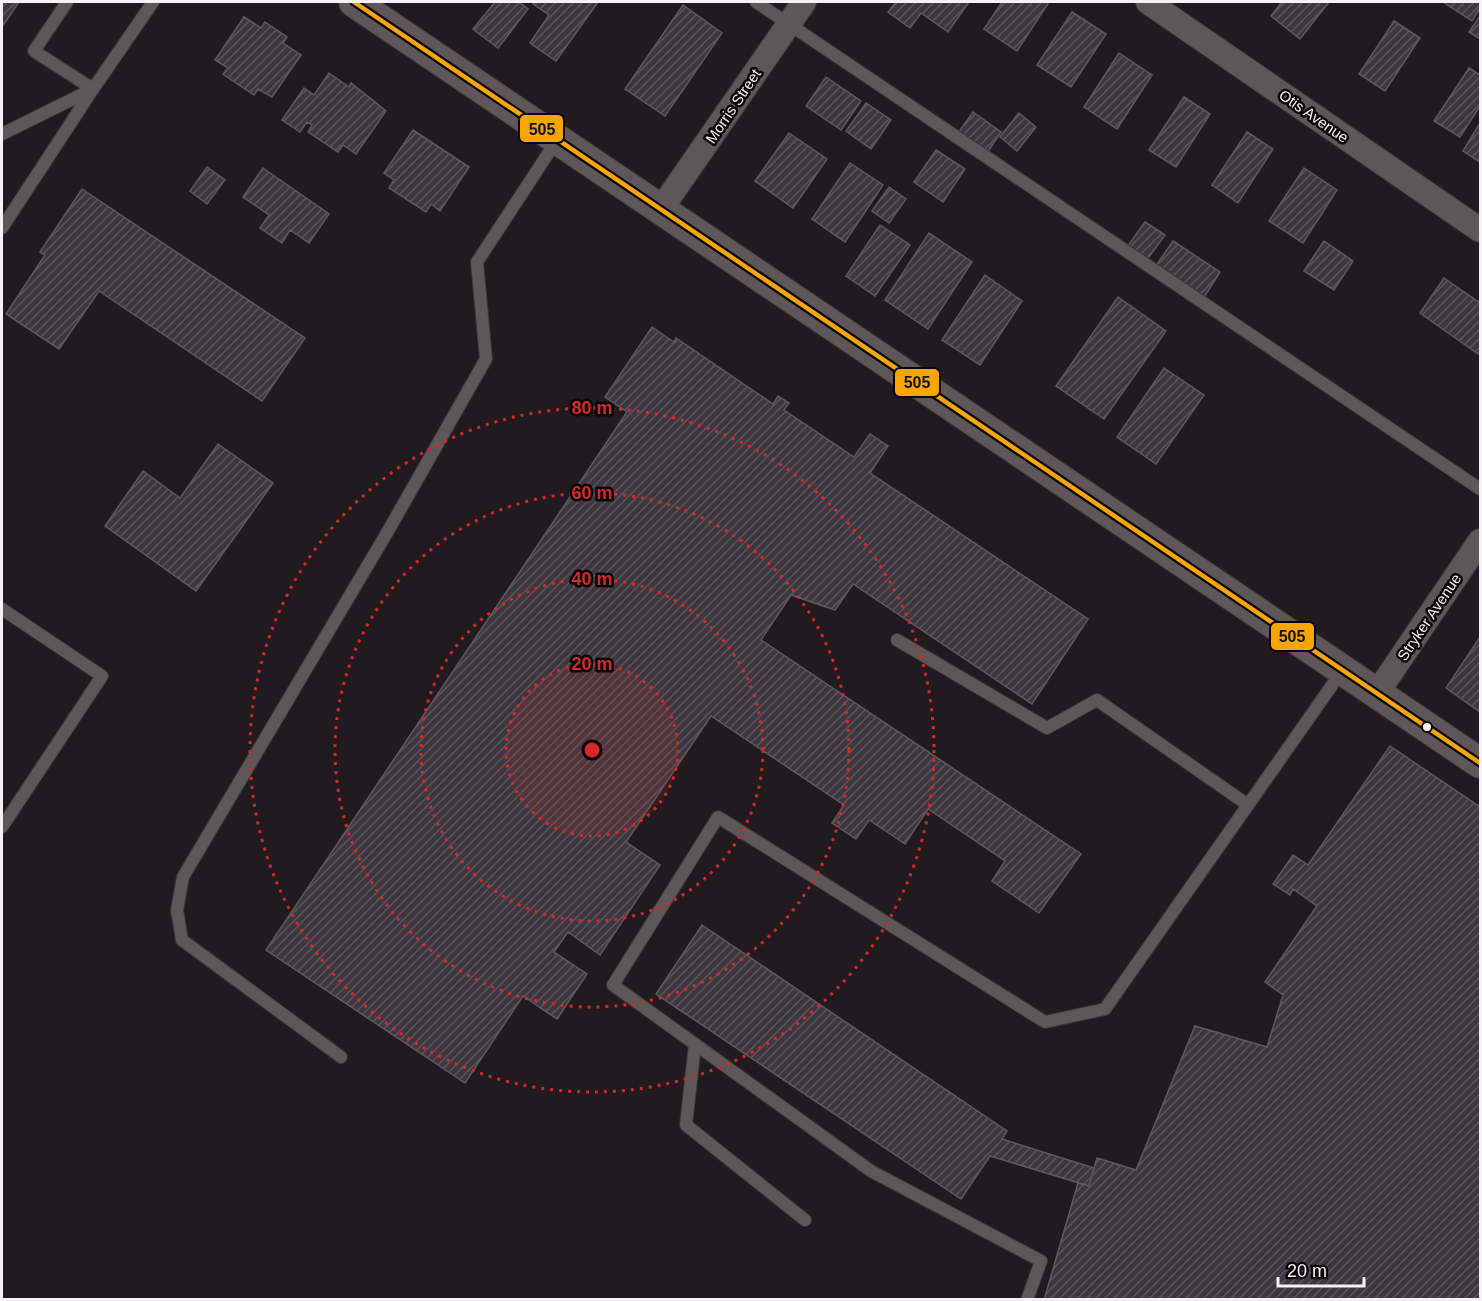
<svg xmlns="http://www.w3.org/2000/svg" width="1482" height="1301" viewBox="0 0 1482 1301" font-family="Arial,sans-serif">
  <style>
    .building { fill: url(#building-hatch); stroke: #5d595d; stroke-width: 1.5 }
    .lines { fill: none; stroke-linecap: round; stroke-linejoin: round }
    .service-casing { stroke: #3a3539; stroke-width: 14 }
    .minor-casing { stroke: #3a3539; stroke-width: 26 }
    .tertiary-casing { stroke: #3a3539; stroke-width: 32 }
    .service { stroke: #5e5659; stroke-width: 12 }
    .minor { stroke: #5e5659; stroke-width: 24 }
    .tertiary { stroke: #5e5659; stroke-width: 30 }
    .bus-1-casing { stroke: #0a0608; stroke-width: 9 }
    .bus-1 { stroke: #f7a600; stroke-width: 4.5 }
    .ring { fill: none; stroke: #d62828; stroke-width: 3; stroke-dasharray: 3 6 }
    .bus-dot { fill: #f7f0f4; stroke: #0a0608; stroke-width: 2 }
    .labels { text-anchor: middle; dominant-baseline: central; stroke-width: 5; stroke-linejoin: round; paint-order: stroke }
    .street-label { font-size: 15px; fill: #f7f0f4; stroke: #0a0608 }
    .centre { fill: #d62828; stroke: #0a0608; stroke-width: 3 }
    .ring-label { font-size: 18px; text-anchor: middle; font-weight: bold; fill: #d62828; stroke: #0a0608; stroke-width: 5; stroke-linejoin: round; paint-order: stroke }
    .line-badge { stroke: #0a0608; stroke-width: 2 }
    .pale-badge-label { font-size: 16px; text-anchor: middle; font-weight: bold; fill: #111 }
  </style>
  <defs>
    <pattern id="building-hatch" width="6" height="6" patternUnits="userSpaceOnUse" patternTransform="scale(1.5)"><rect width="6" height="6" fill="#3f373f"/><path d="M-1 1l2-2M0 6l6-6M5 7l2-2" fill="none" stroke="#5c545b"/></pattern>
  </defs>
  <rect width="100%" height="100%" fill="#211b1f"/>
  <path class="building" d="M2,2h17l-17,25z
    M495,2h24l9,7 -30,39 -25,-19z
    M535,2h63l-42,59 -26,-18 19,-28 -16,-11z
    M896,2h73l-21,30 -27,-19 -11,15 -22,-16z
    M1002,2h47l-32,49 -33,-22z
    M1282,2h47l-29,37 -29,-23z
    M1443,2h37v6l-8,13z
    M683,5l39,28 -57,83 -40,-27z
    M1072,12l34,22 -35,53 -34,-22z
    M1480,16v23l-11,-7z
    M244,17l17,11 4,-6 22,15 -4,6 18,12 -29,42 -14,-8 -4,6 -31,-21 5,-6 -13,-8z
    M1394,21l26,17 -35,53 -26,-17z
    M1119,53l33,22 -35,54 -33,-22z
    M1469,68l11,7v31l-20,31 -26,-16z
    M329,73l20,14 2,-4 35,28 -30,43 -13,-9 -5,7 -30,-20 4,-7 -5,-3 -7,10 -18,-12 22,-32 10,7z
    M826,77l35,24 -20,29 -35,-24z
    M1184,97l26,17 -34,53 -27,-17z
    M866,103l25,17 -20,29 -25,-18z
    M973,112l28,20 -16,24 -29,-20z
    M1019,113l17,14 -19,24 -17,-14z
    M1480,123v39l-17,-11z
    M413,130l56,37 -29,44 -9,-7 -5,8 -37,-24 5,-8 -10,-7z
    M1247,132l26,17 -35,54 -26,-18z
    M789,133l38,26 -34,49 -38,-27z
    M936,150l29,19 -22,33 -29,-20z
    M850,163l33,22 -38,57 -33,-23z
    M207,167l18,13 -18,24 -17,-13z
    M263,168l66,46 -20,29 -19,-13 -8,13 -22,-15 9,-13 -26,-18z
    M1304,168l33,22 -34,53 -34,-22z
    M889,187l17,12 -17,24 -17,-12z
    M82,189l223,149 -43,63 -163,-110 -40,58 -53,-35 39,-59 -5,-3z
    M1145,222l20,13 -19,26 -19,-14z
    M880,225l30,20 -35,51 -29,-20z
    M929,233l43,29 -44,67 -43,-29z
    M1173,241l47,31 -17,27 -48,-32z
    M1324,241l29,20 -19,29 -30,-19z
    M985,275l37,26 -42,64 -38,-25z
    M1444,278l36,25v47l-2,4 -58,-41z
    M1118,297l48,34 -62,88 -48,-33z
    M652,327l22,15 2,-4 97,66 5,-8 11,7 -5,7 70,47 16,-23 18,12 -18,27 218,146 -56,85 -179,-120 -18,26 -44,-15 -30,45 320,214 -42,59 -47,-32 13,-20 -77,-52 -23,35 -36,-24 -13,19 -24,-16 12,-18 -133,-89 -85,126 34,23 -60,90 -32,-23 -14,20 33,22 -30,45 -34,-23 -58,87 -199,-133 361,-538 -22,-15z
    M1164,368l40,27 -48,69 -39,-27z
    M218,444l55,39 -77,108 -91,-65 38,-55 37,27z
    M1480,637v75l-34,-24z
    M1390,746l90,61v493h-436l34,-117 11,3 8,-28 39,12 59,-144 72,21 16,-52 -18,-13 52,-76 -24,-17 -3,6 -17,-11 20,-29 15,10z
    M702,925l305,206 -5,8 92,29 -5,18 -99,-30 -29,43 -305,-205z"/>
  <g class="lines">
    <g class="service-casing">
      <path id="service" d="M756,2l724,487
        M2,134l91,-45 60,-87
        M2,228l91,-139 -59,-38 33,-49
        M2,609l100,67 -100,151
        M897,640l150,88 50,-28 151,105
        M695,1044l-9,81 119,95
        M341,1057l-159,-117 -5,-30 6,-33 205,-346 98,-172 -9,-97 80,-122
        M1027,1300l14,-39 -170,-90 -258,-186 105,-168 327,205 60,-13 237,-338"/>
    </g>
    <g class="minor-casing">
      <path id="minor" d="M1148,2l332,228
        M661,209l143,-207
        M1377,693l103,-152"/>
    </g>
    <g class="tertiary-casing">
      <path id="tertiary" d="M354,2l1126,761"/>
    </g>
    <use href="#service" class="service"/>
    <use href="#minor" class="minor"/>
    <use href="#tertiary" class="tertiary"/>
    <g class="bus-1-casing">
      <path id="bus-1" d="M354,2l1126,761"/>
    </g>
    <use href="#bus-1" class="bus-1"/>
  </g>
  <circle cx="592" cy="750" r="86" fill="#d62828" fill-opacity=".12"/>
  <g class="ring">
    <circle cx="592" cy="750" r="86"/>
    <circle cx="592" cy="750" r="171"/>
    <circle cx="592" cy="750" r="257"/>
    <circle cx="592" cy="750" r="342"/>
  </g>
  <circle class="bus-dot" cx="1427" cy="727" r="5"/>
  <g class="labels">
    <g class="street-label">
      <text transform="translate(733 106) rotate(-56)">Morris Street</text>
      <text transform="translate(1314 116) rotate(35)">Otis Avenue</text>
      <text transform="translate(1429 617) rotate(-56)">Stryker Avenue</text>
    </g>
  </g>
  <circle cx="592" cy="750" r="9" class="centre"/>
  <g class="ring-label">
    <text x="592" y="414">80 m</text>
    <text x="592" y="499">60 m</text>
    <text x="592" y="585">40 m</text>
    <text x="592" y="670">20 m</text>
  </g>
  <g class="line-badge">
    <rect x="519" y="114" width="45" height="29" rx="6" fill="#f7a600"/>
    <rect x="894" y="368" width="46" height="29" rx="6" fill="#f7a600"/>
    <rect x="1270" y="622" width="45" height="29" rx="6" fill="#f7a600"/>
  </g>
  <g class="pale-badge-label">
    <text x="542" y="135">505</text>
    <text x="917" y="388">505</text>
    <text x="1292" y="642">505</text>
  </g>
  <rect width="1482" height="1301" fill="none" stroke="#f7f0f4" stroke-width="6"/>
  <path d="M1278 1277v9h86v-9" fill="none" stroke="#f7f0f4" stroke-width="3"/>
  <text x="1287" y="1277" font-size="18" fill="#f7f0f4" stroke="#0a0608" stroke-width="4.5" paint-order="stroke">20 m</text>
</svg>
